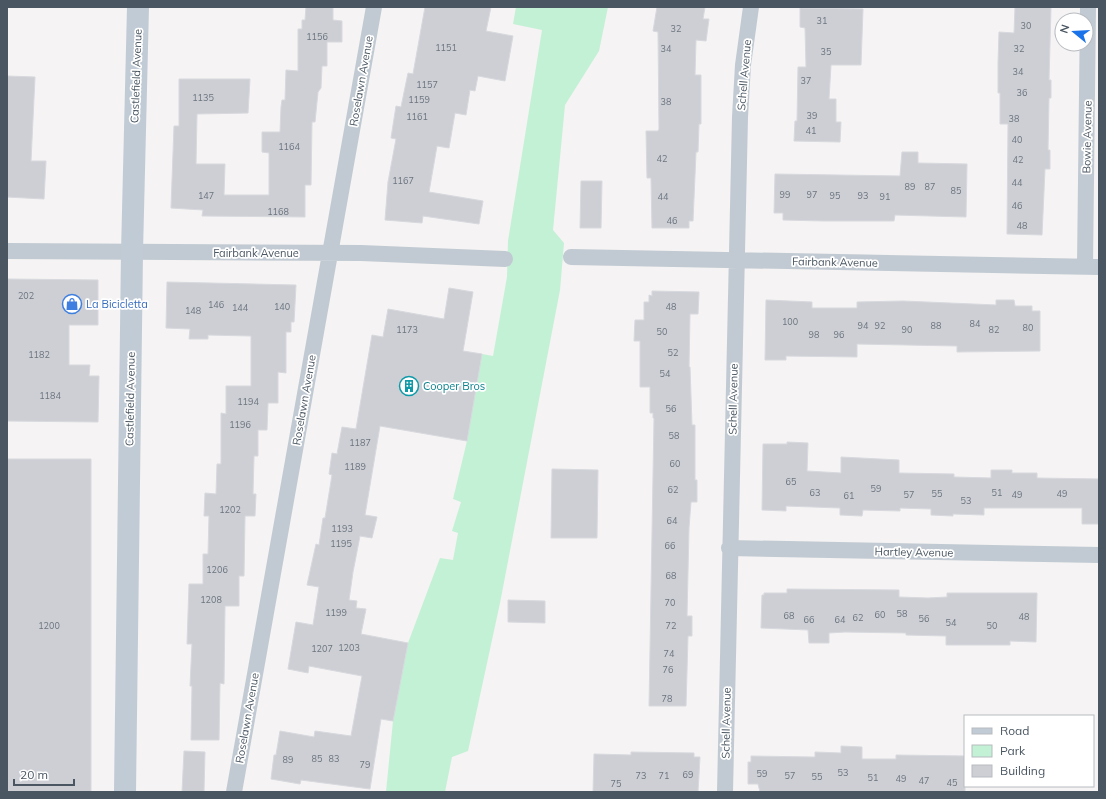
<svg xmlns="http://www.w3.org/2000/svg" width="1106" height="799" viewBox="0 0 1106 799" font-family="Mulish,sans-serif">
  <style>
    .green { fill: #c3f1d5 }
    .building { fill: #cdcfd5; stroke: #d7d9de }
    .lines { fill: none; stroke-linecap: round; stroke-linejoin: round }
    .street { stroke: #c1cad2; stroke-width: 16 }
    .secondary { stroke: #c1cbd6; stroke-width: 22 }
    .labels { text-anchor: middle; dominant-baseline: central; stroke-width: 3.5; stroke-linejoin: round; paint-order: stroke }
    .number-label { font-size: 9px; fill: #6b747e }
    .street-label { font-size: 11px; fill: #4a5661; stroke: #fff }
    .shop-label { font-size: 11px; fill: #366cbe; stroke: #fff; text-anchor: start }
    .culture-label { font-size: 11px; fill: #0d838f; stroke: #fff; text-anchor: start }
  </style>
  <rect width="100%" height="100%" fill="#f5f3f3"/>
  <path class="green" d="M516,7h92l-9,44 -34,54 -12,125 11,13 -4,47 -60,313 -32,148 -16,6 -7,35h-59l7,-71 15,-78 32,-85 13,2 5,-27 -6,-2 9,-29 -8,-3 14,-58 15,-87 11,2 14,-79 1,-36 34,-211 -29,-6z"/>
  <path class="building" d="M306,7h27v13l9,1v21h-15v24h-5l-1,22 -3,4 -3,30h-3l-1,63h-6v32l-103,-1 1,-6 -32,-2 3,-82h5v-47h71l-2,34 -51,1 -1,50h29l-1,31h45v-42l-7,-1v-20h18l1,-25 1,-7h3l1,-30 12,1v-42h4v-9h3z
    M425,7h66l-5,24 27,5 -8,45 -27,-5 -3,15 -5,-1 -4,25 -11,-2 -6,35 -12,-2 -8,46 54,9 -4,23 -56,-8 -1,7 -37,-3 3,-38 8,-43 -5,-1 5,-32 5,1 7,-34 5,1z
    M657,7h48l-2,12h6l-3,22 -10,-1 -1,35h6v49h-2l-1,28h-2l-3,69h-4v7h-37l-1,-50h-4l-1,-47h12l1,-2 -1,-97 -5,-1z
    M1015,7h36l-2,73h2v18h-2l-1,52h2v19h-5l-3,66 -35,-1 1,-110h-8v-31h-2v-30l1,-31 15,1z
    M800,8l63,1 -2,56h-30l-2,34h7v23h5l-1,20 -46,-1 1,-20h2l1,-54h8l-1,-39 -5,-1z
    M7,76l28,1 -4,84h15l-2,38 -37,-2z
    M902,152h16v11l49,1 -1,53 -71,-2 -1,6h-70l-41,-1v-7h-9l1,-39 125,2z
    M581,181h21l-1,47h-21z
    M7,279l91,1v45h-29v40h21l-1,11h10l-1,46 -91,-1z
    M167,282l129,3 -2,37h-3v10h-5v41l-8,-1v31h-10l-1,27h-9v26h-4l-1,38h3l-1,22h-10l-1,60h-5v30h-14l-1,78 -4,-1 -1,57h-28l1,-54h-2l2,-42h-5l2,-60h14v-30h5l1,-38h-5l1,-23 11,1 1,-30h4v-51l5,1v-28h25v-50l-43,-1v4h-19l1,-10 -24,-1z
    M449,288l24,4 -10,59 19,3 -15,87 -87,-15 -15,89 12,2 -5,21 -12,-2 -7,36 -4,28 8,1 -1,7 10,1 -5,25 47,9 -15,78 -12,-2 -11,70 -69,-9 -1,4 -29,-5 3,-24h2l4,-24 34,6 1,-6 36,5 11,-60 -53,-10 -1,7 -20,-4 8,-47 17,3 6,-38 -12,-2 9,-41 3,1 4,-27h2l7,-43 -3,-1 3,-21 5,1 5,-27 14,2 16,-94 11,2 5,-28 56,10z
    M652,291l47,1 -1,22h-8l-1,53h1l2,58h3v55h2v22h-6l-2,26 -2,88h5v20h-4l-2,70h-37l5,-288h-1v-5h-3v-26h-10v-46h-6l1,-21h9v-18h5v-7l3,1z
    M766,300l46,2v6h45v-6l46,-1 93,4v-5h18l1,6h17v5h8v40l-83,1v-6l-100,-2v13l-71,-1v4h-21z
    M787,442l21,1 -1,28 34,2v-16l58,3v13l55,1v3l37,1v-8h21v3h25v5l62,1v45h-17v-16h-98v7l-31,-1v2l-22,-1v-6l-31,-1v3l-37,-1 -1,6 -22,-1v-7l-54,-2v5l-24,-1 1,-66h24z
    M7,459h84v333h-84z
    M552,469l46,1 -1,68h-46z
    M787,589l112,1v7l29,1 19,-1v-4h90l-1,49 -26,-1v4h-64v-9l-40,-1v-2l-61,-1 -16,1v10h-20l-1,-13 -47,-2 1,-33h2v-2h23z
    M508,600l37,1v22l-37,-1z
    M841,746l21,1v12h34v-4l69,1v36h-205l-2,-8h-10v-22h3v-6l62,1h2v-5l26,1z
    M184,751l21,1 -1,40h-22z
    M631,752l63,1v4h6l-2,35h-105l1,-38 37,1z"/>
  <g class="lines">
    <path class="street" d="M7,251l354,2 144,6
      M571,257l528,10
      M1085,266l3,-259
      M729,548l370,7
      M234,792l140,-785
      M725,792l15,-675 3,-52 8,-58"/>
    <path class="secondary" d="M125,792l7,-540 6,-245"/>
  </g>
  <defs>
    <g id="shop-ring" transform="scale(1)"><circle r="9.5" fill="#fff" stroke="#3f7fe0" stroke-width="1.5"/><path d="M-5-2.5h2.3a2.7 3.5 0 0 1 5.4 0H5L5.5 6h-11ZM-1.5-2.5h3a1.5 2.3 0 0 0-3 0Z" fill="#3f7fe0"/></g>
    <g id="building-ring" transform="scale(1)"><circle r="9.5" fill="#fff" stroke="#0f9aa8" stroke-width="1.5"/><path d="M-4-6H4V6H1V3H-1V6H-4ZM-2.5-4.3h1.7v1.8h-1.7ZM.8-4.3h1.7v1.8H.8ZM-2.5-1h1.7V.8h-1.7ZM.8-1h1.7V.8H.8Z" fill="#0f9aa8"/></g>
  </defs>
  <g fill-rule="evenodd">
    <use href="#shop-ring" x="72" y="304"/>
    <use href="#building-ring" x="409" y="386"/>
  </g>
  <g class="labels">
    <g class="number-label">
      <text x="822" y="20">31</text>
      <text x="1026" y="25">30</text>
      <text x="676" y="28">32</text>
      <text x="317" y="36">1156</text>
      <text x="446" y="47">1151</text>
      <text x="666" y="48">34</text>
      <text x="1019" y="48">32</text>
      <text x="826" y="51">35</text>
      <text x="1018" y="71">34</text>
      <text x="806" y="80">37</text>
      <text x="427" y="84">1157</text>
      <text x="1022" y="92">36</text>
      <text x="203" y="97">1135</text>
      <text x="419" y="99">1159</text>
      <text x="666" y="101">38</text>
      <text x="812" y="115">39</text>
      <text x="417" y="116">1161</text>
      <text x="1014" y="118">38</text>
      <text x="811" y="130">41</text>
      <text x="1017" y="139">40</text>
      <text x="289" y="146">1164</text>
      <text x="662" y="158">42</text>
      <text x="1018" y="159">42</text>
      <text x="403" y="180">1167</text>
      <text x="1017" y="182">44</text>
      <text x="910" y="186">89</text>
      <text x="930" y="186">87</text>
      <text x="956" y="190">85</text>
      <text x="785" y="194">99</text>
      <text x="812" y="194">97</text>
      <text x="206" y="195">147</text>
      <text x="835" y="195">95</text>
      <text x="863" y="195">93</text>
      <text x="663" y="196">44</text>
      <text x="885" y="196">91</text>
      <text x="1017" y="205">46</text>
      <text x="278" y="211">1168</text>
      <text x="672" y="220">46</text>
      <text x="1022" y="225">48</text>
      <text x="26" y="295">202</text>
      <text x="216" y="304">146</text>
      <text x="282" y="306">140</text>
      <text x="671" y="306">48</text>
      <text x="240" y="307">144</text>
      <text x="193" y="310">148</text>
      <text x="790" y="321">100</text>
      <text x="975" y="323">84</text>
      <text x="863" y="325">94</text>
      <text x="880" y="325">92</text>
      <text x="936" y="325">88</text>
      <text x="1028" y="327">80</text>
      <text x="407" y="329">1173</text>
      <text x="907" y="329">90</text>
      <text x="994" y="329">82</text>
      <text x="662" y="331">50</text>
      <text x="814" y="334">98</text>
      <text x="839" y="334">96</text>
      <text x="673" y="352">52</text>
      <text x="39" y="354">1182</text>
      <text x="665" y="373">54</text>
      <text x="50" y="395">1184</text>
      <text x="248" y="401">1194</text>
      <text x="671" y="408">56</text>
      <text x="240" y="424">1196</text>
      <text x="674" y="435">58</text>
      <text x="360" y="442">1187</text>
      <text x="675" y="463">60</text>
      <text x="355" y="466">1189</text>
      <text x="791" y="481">65</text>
      <text x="876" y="488">59</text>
      <text x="673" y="489">62</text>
      <text x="815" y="492">63</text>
      <text x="997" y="492">51</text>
      <text x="937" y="493">55</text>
      <text x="1062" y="493">49</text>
      <text x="909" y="494">57</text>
      <text x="1017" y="494">49</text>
      <text x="849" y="495">61</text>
      <text x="966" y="500">53</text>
      <text x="230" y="509">1202</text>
      <text x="672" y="520">64</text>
      <text x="342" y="528">1193</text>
      <text x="341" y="543">1195</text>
      <text x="670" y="545">66</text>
      <text x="217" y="569">1206</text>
      <text x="671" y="575">68</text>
      <text x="211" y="599">1208</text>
      <text x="670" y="602">70</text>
      <text x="336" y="612">1199</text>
      <text x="902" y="613">58</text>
      <text x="880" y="614">60</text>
      <text x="789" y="615">68</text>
      <text x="1024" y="616">48</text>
      <text x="858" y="617">62</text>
      <text x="924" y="618">56</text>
      <text x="809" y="619">66</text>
      <text x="840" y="619">64</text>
      <text x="951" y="622">54</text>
      <text x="49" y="625">1200</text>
      <text x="671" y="625">72</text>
      <text x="992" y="625">50</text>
      <text x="349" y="647">1203</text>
      <text x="322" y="648">1207</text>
      <text x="669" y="653">74</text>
      <text x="668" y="669">76</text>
      <text x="667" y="698">78</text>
      <text x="317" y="758">85</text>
      <text x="334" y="758">83</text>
      <text x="288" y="759">89</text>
      <text x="365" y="764">79</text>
      <text x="843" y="772">53</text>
      <text x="762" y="773">59</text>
      <text x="688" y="774">69</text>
      <text x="641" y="775">73</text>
      <text x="664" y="775">71</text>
      <text x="790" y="775">57</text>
      <text x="817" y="776">55</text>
      <text x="873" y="777">51</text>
      <text x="901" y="778">49</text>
      <text x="924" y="780">47</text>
      <text x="952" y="782">45</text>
      <text x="616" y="783">75</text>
    </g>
    <g class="street-label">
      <text transform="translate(744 75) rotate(-85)">Schell Avenue</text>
      <text transform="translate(136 76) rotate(-88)">Castlefield Avenue</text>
      <text transform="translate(361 81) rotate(-80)">Roselawn Avenue</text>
      <text transform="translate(1087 137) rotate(-89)">Bowie Avenue</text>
      <text x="256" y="253">Fairbank Avenue</text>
      <text transform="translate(835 262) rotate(1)">Fairbank Avenue</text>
      <text transform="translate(130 399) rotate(-89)">Castlefield Avenue</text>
      <text transform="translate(733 399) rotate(-89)">Schell Avenue</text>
      <text transform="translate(304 400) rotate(-80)">Roselawn Avenue</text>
      <text transform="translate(914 552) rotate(1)">Hartley Avenue</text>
      <text transform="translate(247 718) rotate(-80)">Roselawn Avenue</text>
      <text transform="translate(726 723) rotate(-89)">Schell Avenue</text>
    </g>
    <g class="shop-label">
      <text x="86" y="304">La Bicicletta</text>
    </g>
    <g class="culture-label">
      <text x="423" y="386">Cooper Bros</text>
    </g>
  </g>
  <rect width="1106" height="799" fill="none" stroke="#4a5661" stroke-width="16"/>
  <rect x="964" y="715" width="130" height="72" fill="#ffffff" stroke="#b7bbc0"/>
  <rect x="972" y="728" width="20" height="6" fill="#c1cbd6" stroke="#b7bbc0"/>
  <text x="1000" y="735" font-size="12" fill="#4a5661">Road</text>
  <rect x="972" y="745" width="20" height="12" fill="#c3f1d5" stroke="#b7bbc0"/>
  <text x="1000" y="755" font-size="12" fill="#4a5661">Park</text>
  <rect x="972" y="765" width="20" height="12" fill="#cdcfd5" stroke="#b7bbc0"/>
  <text x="1000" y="775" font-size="12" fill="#4a5661">Building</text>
  <g transform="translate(1074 32) rotate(288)"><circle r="19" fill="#ffffff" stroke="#b7bbc0"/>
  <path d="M0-3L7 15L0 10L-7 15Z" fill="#1a73e8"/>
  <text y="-6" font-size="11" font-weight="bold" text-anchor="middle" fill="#4a5661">N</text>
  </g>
  <path d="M14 779v6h60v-6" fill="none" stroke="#4a5661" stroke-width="2"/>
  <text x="20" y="779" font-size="12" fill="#4a5661" stroke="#ffffff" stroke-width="3" paint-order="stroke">20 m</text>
</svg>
